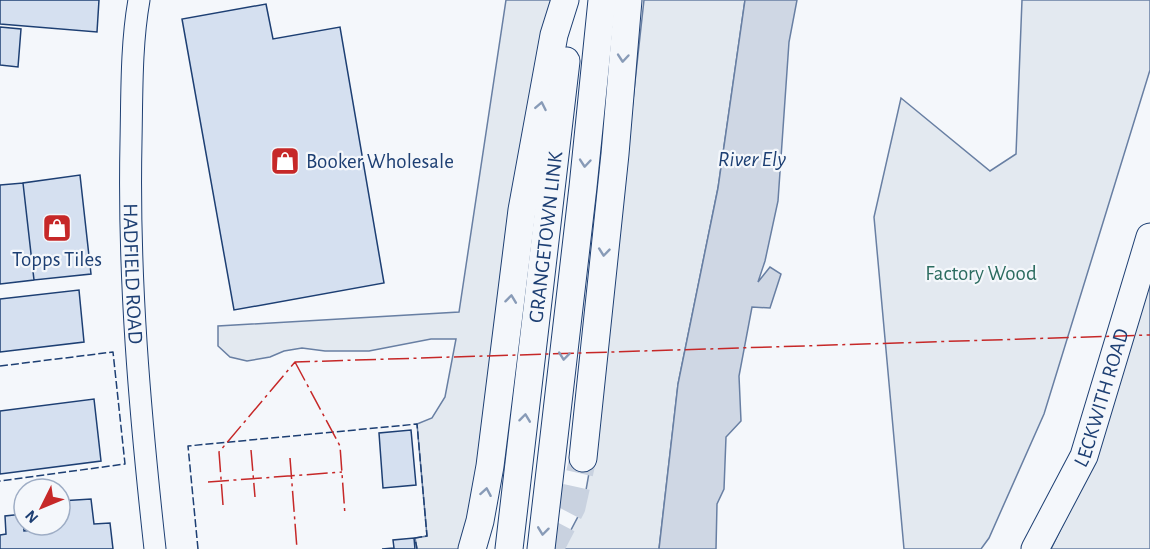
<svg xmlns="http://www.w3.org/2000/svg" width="1150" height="549" viewBox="0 0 1150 549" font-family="'Alegreya Sans',sans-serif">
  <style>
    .green { fill: #e3e9f0; stroke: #687fa3; stroke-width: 1.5 }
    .water { fill: #cfd7e4; stroke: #687fa3; stroke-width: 1.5 }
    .building { fill: #d5e0f0; stroke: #1d3f73; stroke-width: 1.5 }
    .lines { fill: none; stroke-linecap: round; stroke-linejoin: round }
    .major-tunnel { stroke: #c9d2e0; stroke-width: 27; stroke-dasharray: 27 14; stroke-linecap: butt }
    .minor-casing { stroke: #1d3f73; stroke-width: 23 }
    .major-casing { stroke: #1d3f73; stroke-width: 29 }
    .minor { stroke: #f4f7fb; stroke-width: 21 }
    .major { stroke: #f4f7fb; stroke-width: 27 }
    .fence { stroke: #1d3f73; stroke-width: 1.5; stroke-dasharray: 8 3; stroke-linecap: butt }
    .power { stroke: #c62828; stroke-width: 1.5; stroke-dasharray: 21 4.5 3 4.5; stroke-linecap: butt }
    .oneway { stroke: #889bb7 }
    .labels { text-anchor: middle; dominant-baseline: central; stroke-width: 4.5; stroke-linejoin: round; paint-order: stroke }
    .poi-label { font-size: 21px; fill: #1d3f73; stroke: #f4f7fb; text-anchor: start }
    .street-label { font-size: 21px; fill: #1d3f73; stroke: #f4f7fb }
    .park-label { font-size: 21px; fill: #2c6c60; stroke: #f4f7fb }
    .water-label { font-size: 22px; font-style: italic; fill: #1d3f73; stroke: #f4f7fb }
  </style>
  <rect width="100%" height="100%" fill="#f4f7fb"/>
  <path class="green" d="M506,0h45l-15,81 -51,342 -23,126h-45l-2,-11 12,-2 -10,-112 15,-6 13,-21 11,-58h-25l-62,12h-44l-23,-3 -18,3 -14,6 -23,4 -17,-4 -12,-11v-20l241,-14z
    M644,0h101l-27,188 -40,196 -19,165h-98l22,-42 14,-79z
    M1022,0h128v70l-106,344 -55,124 -8,11h-77l-30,-332 27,-119 89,73 26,-17z
    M1150,263v286h-99l19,-39z"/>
  <path class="water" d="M745,0h52l-8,42 -11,159 -13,60 -7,21 12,-15 11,7 -11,34 -18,-1 -13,69 2,45 -15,16 -2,52 -7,15 -1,45h-57l19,-165 40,-196z"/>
  <path class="building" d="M0,0h99l-2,32 -97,-8z
    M266,4l7,35 67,-12 44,256 -150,27 -52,-291z
    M0,27l21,2 -3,38 -18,-2z
    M80,175l11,99 -57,6 -11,-97z
    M23,183l11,97 -34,4v-99z
    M79,290l5,52 -84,10v-53z
    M94,399l7,62 -101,13v-63z
    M411,430l5,55 -33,3 -4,-55z
    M91,499l3,25 16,-1 3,26h-113v-14l6,-1 -1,-18 18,-2 1,17 33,-3v-3h3v-24z
    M414,538l1,11h-33l12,-1 -1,-8z"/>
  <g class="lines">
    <path class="major-tunnel" d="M550,549l22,-42 11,-49"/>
    <g class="minor-casing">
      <g id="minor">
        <path id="s1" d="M139,0c-8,45 -7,95 -8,141 -3,137 9,272 24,408"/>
      </g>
    </g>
    <g class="major-casing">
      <g id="major">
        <path d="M583,458l32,-304 13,-154"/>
        <path d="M472,549l8,-28 10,-55 32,-256 32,-175 11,-35"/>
        <path id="s2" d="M509,549l57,-488"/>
        <path d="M541,549l42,-362 19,-187"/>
        <path id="s3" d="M1035,549l49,-93 66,-219"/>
      </g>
    </g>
    <use href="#minor" class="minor"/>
    <use href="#major" class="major"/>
    <path class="fence" d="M0,366l113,-14 12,112 -125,17
      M198,549l-10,-103 229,-22 10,112 -12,2 2,11"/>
    <path class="power" d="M295,362l45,84 5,69
      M251,450l4,47
      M290,458l7,91
      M208,482l134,-10
      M223,505l-4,-53 76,-90 855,-27"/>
  </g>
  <defs><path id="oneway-chevron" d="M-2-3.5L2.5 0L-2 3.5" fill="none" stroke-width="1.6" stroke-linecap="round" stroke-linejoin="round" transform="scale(1.5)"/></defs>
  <g class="oneway">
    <use href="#oneway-chevron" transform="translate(623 58) rotate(95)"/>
    <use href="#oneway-chevron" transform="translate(541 106) rotate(-79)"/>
    <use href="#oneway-chevron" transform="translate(585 163) rotate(95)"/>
    <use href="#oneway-chevron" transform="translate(604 252) rotate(96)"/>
    <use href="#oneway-chevron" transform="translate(511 299) rotate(-83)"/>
    <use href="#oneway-chevron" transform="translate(564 356) rotate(96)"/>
    <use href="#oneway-chevron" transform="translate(525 418) rotate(-83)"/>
    <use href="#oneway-chevron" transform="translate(486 492) rotate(-80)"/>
    <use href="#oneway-chevron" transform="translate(543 531) rotate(97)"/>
  </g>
  <defs>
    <g id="shop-square" transform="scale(1.5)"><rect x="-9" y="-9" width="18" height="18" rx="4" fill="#c62828" stroke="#f4f7fb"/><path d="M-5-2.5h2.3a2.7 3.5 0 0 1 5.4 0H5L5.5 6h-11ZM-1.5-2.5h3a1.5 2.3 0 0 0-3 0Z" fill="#fff"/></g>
  </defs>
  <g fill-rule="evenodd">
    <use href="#shop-square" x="285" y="161"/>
    <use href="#shop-square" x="57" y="228"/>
  </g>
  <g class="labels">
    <g class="poi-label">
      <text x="306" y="161">Booker Wholesale</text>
      <text x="57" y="259" text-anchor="middle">Topps Tiles</text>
    </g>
    <g class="street-label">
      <text stroke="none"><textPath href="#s2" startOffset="314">GRANGETOWN LINK</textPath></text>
      <text stroke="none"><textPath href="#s1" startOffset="274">HADFIELD ROAD</textPath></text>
      <text stroke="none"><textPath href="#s3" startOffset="166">LECKWITH ROAD</textPath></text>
    </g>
    <g class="park-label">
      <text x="981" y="273">Factory Wood</text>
    </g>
    <g class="water-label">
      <text x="752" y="159">River Ely</text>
    </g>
  </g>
  <g transform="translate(42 507) rotate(227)"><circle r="28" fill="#f4f7fb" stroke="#9eadc5" stroke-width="1.5"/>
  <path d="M0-4.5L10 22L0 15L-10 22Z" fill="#c62828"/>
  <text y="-9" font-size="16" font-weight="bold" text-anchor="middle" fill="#1d3f73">N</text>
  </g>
</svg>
